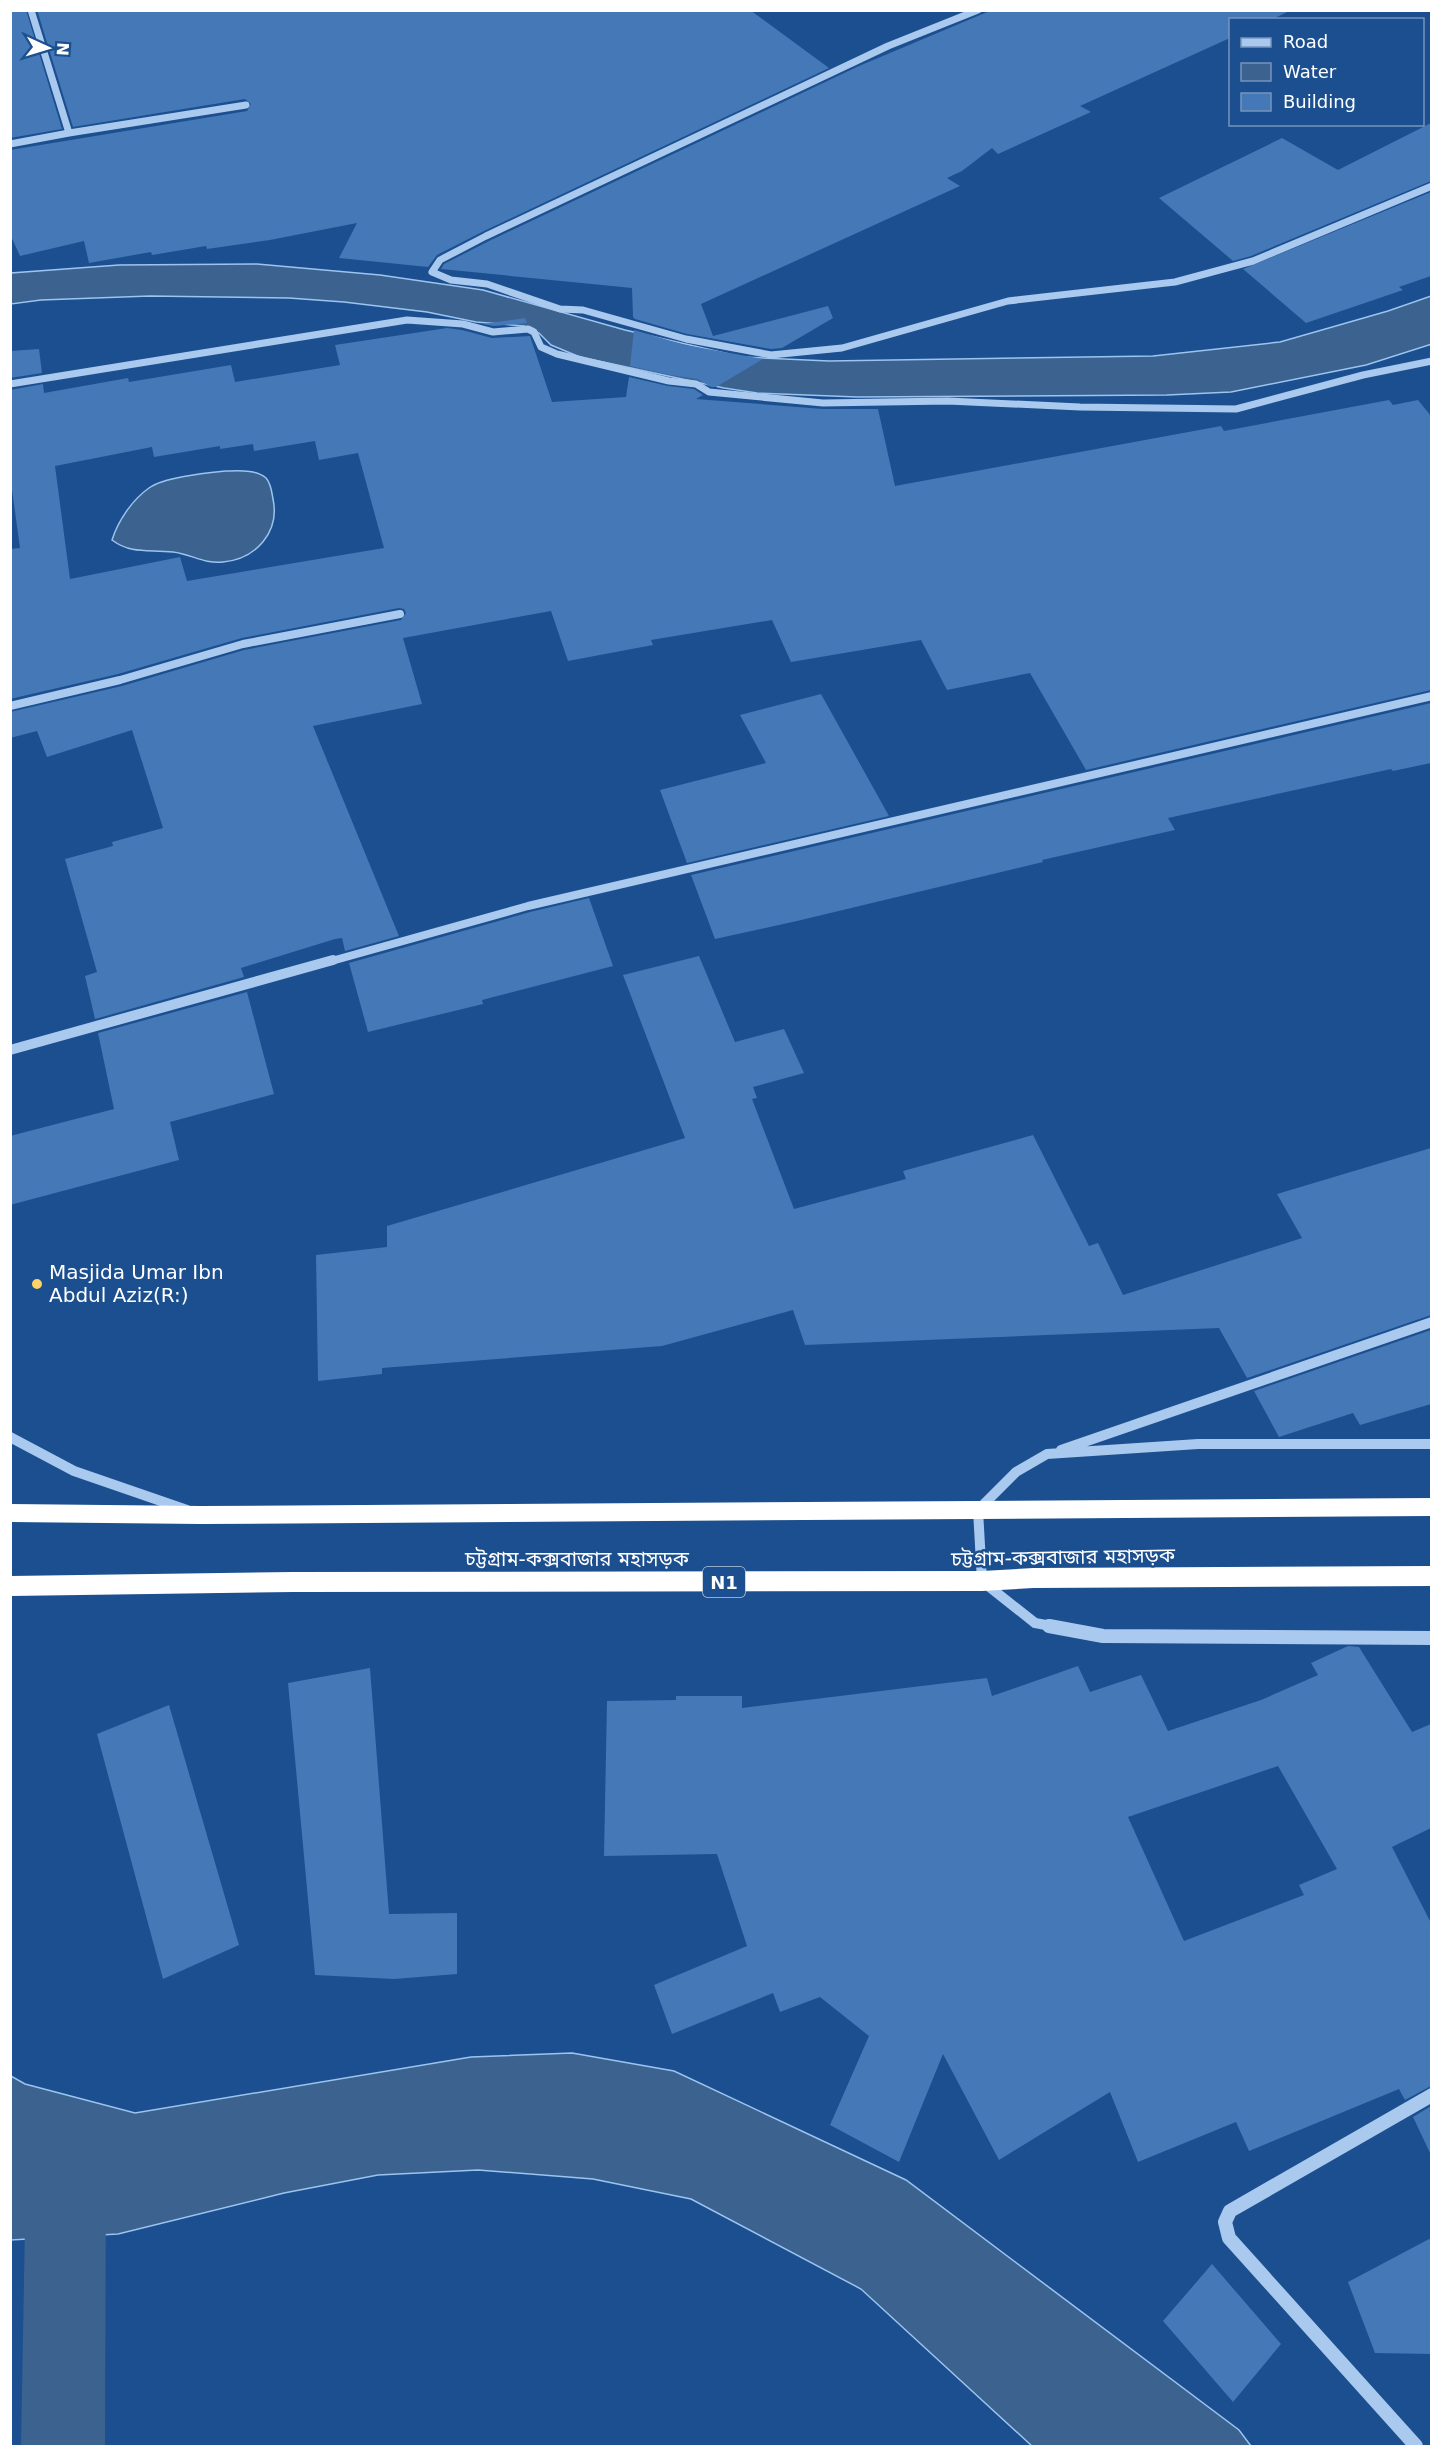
<svg xmlns="http://www.w3.org/2000/svg" width="1442" height="2457" viewBox="0 0 1442 2457" font-family="'DejaVu Sans','Noto Sans Bengali',sans-serif">
  <style>
    .water { fill: #3c6290; stroke: #9cc4f0; stroke-width: 1.5 }
    .lines { fill: none; stroke-linecap: round; stroke-linejoin: round }
    .canal { fill: #3c6290; fill-rule: evenodd }
    .building { fill: #4478b7; fill-rule: evenodd }
    .minor-far3 { stroke: #a9c9ee; stroke-width: 7 }
    .minor-far2 { stroke: #a9c9ee; stroke-width: 8 }
    .minor-far1 { stroke: #a9c9ee; stroke-width: 10 }
    .minor { stroke: #a9c9ee; stroke-width: 14 }
    .highway { fill: #fff; fill-rule: evenodd }
    .poi-dot { fill: #ffd166; stroke: #1b4f8f; stroke-width: 2 }
    .labels { text-anchor: middle; dominant-baseline: central; stroke-width: 5; stroke-linejoin: round; paint-order: stroke }
    .shield { fill: #1b4f8f; stroke: #bbcadd; stroke-width: 1.5 }
    .shield-label { font-size: 18px; font-weight: bold; fill: #fff }
    .poi-label { font-size: 20px; fill: #fff; stroke: #1b4f8f; text-anchor: start }
    .street-label { font-size: 20px; fill: #fff; stroke: #1b4f8f }
  </style>
  <rect width="100%" height="100%" fill="#1b4f8f"/>
  <path class="water" d="M257,264l123,11 103,15 142,40 117,27 87,4 324,-5 127,-14 108,-31 43,-15 1,48 -66,21 -135,27 -64,3 -310,2 -100,-4 -33,-5 -144,-31 -29,-12 -12,-12 -15,-7 -48,-4 -49,-10 -83,-10 -55,-4 -139,-2 -109,4 -30,4v-31l108,-8z
    M226,471c11,0 30,-2 40,7 5,5 6,15 7,21 7,33 -17,60 -50,63 -19,2 -32,-8 -50,-10 -23,-3 -41,3 -61,-12 6,-19 20,-40 37,-52 15,-11 58,-15 77,-17z
    M572,2053l102,18 232,109 333,250 12,16h-219l-171,-157 -170,-90 -98,-20 -115,-9 -100,5 -94,18 -166,41 -107,6v-164l14,8 110,29 336,-56z"/>
  <g class="lines">
    <path class="canal" d="M66,2128l28,12 12,28 -1,278h-84l5,-278 12,-28z"/>
  </g>
  <path class="building" d="M10,10h16l36,119 -52,9z
    M37,10h713l79,58 -345,163 -47,24 -9,12 -89,-9 18,-35 -87,17 -63,9 -1,-3 -54,9 -1,-3 -62,11 -5,-22 -64,15 -10,-22v-84l237,-39 4,-7 -6,-5 -172,28z
    M992,10h299l-20,10h-41v18l-150,68 11,6 -93,42 -6,-6 -30,23 -15,7 13,8 -259,118 12,32 115,-30 5,12 -51,30 -11,1 -84,-15 -52,-15 -2,-2 -1,-29 -191,-19 3,-5 45,-23 370,-175z
    M1431,123v58l-180,75 -18,5 -74,-63 123,-60 56,32z
    M1431,192v84l-32,11 4,3 -97,33 -63,-54z
    M525,318l2,5 -33,3 -11,-2z
    M447,328l15,2 30,8 38,-2 22,66 74,-5 3,-20 39,9 26,3 9,6 -7,4 127,10h55l17,77 326,-60 3,5 165,-31 4,5 25,-5 13,16v274l-345,80 -56,-97 -83,17 -26,-50 -130,22 -19,-42 -121,20 2,5 -85,16 -17,-50 -148,27 19,66 -109,22 86,210 -54,15 -3,-13 -7,1 -94,29 3,9 -149,42 -10,-43 12,-4 -32,-113 48,-13 -1,-4 51,-14 -31,-98 -85,27 -10,-26 -27,7v-26l112,-26 122,-36 157,-30 5,-7 -2,-4 -5,-1 -157,30 -124,36 -108,25v-150l10,-1 -10,-73v-85l33,-6 1,9 84,-15 1,4 102,-17 4,17 105,-17 -5,-20zM315,441l4,19 39,-7 26,95 -197,33 -7,-24 -110,22 -15,-113 97,-19 2,10 66,-11v3l33,-5 1,7z
    M634,330l51,15 78,14 -47,28h-5l-14,-8 -27,-4 -40,-9z
    M39,349l3,24 -32,5v-27z
    M821,694l68,122 -202,47 -27,-73 106,-27 -26,-48z
    M1431,703v60l-38,8 -2,-2 -223,49 7,12 -133,30 1,2 -246,59 -82,18 -24,-64z
    M589,898l24,68 -131,34 1,4 -115,28 -19,-69 181,-51z
    M699,956l36,86 49,-13 20,44 -51,14 4,11 -5,1 42,110 112,-30 -3,-8 130,-36 56,111 9,-3 25,52 179,-57 -25,-44 154,-46v167l-184,63 -28,-50 -414,17 -12,-35 -131,36 -280,22v6l-64,7 -2,-126 71,-8v-21l298,-88 -62,-163z
    M247,992l27,102 -104,28 9,38 -169,45v-69l104,-27 -16,-76z
    M1431,1330v74l-71,21 -7,-12 -74,24 -25,-46z
    M1348,1646l11,1 53,85 19,-8v104l-39,19 39,76v163l-26,14 -6,-11 -150,62 -13,-29 -98,40 -28,-70 -111,68 -56,-106 -44,108 -69,-37 39,-89 -49,-39 -40,15 -7,-19 -101,41 -18,-49 93,-39 -30,-92 -113,2 3,-155 69,-1v-4h66v12l245,-30 5,18 86,-30 12,26 51,-17 27,56 93,-31 57,-25 -7,-12zM1278,1766l59,103 -38,16 5,10 -120,46 -56,-124z
    M370,1668l19,246 68,-1v61l-63,5 -79,-4 -27,-292z
    M169,1705l70,240 -76,34 -66,-245z
    M1431,2106v49l-18,-38z
    M1431,2238v116l-56,-1 -27,-71z
    M1212,2264l69,80 -48,58 -70,-81z"/>
  <g class="lines">
    <path class="minor-far3" d="M978,10l-90,36 -402,190 -46,24 -8,12 19,8 36,4 73,25 23,1 103,29 85,16 71,-7 166,-47 167,-19 78,-21 179,-75
      M69,133l177,-28
      M10,144l59,-11 -38,-123
      M10,384l397,-64 56,4 30,8 35,-3 6,3 7,15 16,7 112,27 27,3 13,8 114,11 125,-2 132,6 156,2 127,-34 69,-14"/>
    <path class="minor-far2" d="M10,706l110,-26 123,-36 157,-30
      M328,962l200,-56 904,-210"/>
    <path class="minor-far1" d="M10,1050l323,-90
      M10,1437l64,34 113,39
      M1061,1450l371,-128
      M1057,1627l-22,-4 -53,-42 -4,-71 38,-38 31,-18 151,-10h234"/>
    <path class="minor" d="M1049,1626l54,10 329,2
      M1416,2446l-187,-208 -4,-16 5,-11 202,-116"/>
    <path class="highway" d="M1432,1498v18l-1231,8 -191,-2v-18l191,2z
      M1432,1566v20l-399,2 -51,3 -689,1 -283,4v-20l283,-4 689,-1 51,-3z"/>
  </g>
  <circle class="poi-dot" cx="37" cy="1284" r="6"/>
  <g class="labels">
    <rect class="shield" x="703" y="1567" width="42" height="30" rx="4.5"/>
    <g class="shield-label">
      <text x="724" y="1582">N1</text>
    </g>
    <g class="poi-label">
      <text x="49" y="1272">Masjida Umar Ibn<tspan x="49" dy="23">Abdul Aziz(R:)</tspan></text>
    </g>
    <g class="street-label">
      <text transform="translate(1063 1557) rotate(-1)">চট্টগ্রাম-কক্সবাজার মহাসড়ক</text>
      <text x="577" y="1559">চট্টগ্রাম-কক্সবাজার মহাসড়ক</text>
    </g>
  </g>
  <rect width="1442" height="2457" fill="none" stroke="#ffffff" stroke-width="24"/>
  <rect x="1229" y="18" width="195" height="108" fill="#1b4f8f" stroke="#7695bc" stroke-width="1.5"/>
  <rect x="1241" y="38" width="30" height="9" fill="#a9c9ee" stroke="#7695bc" stroke-width="1.5"/>
  <text x="1283" y="48" font-size="18" fill="#ffffff">Road</text>
  <rect x="1241" y="63" width="30" height="18" fill="#3c6290" stroke="#7695bc" stroke-width="1.5"/>
  <text x="1283" y="78" font-size="18" fill="#ffffff">Water</text>
  <rect x="1241" y="93" width="30" height="18" fill="#4478b7" stroke="#7695bc" stroke-width="1.5"/>
  <text x="1283" y="108" font-size="18" fill="#ffffff">Building</text>
  <g transform="translate(48 48) rotate(94)" stroke="#1b4f8f" stroke-width="4.5" paint-order="stroke">
  <path d="M0-4.5L10 22L0 15L-10 22Z" fill="#ffffff"/>
  <text y="-9" font-size="16" font-weight="bold" text-anchor="middle" fill="#ffffff">N</text>
  </g>
</svg>
